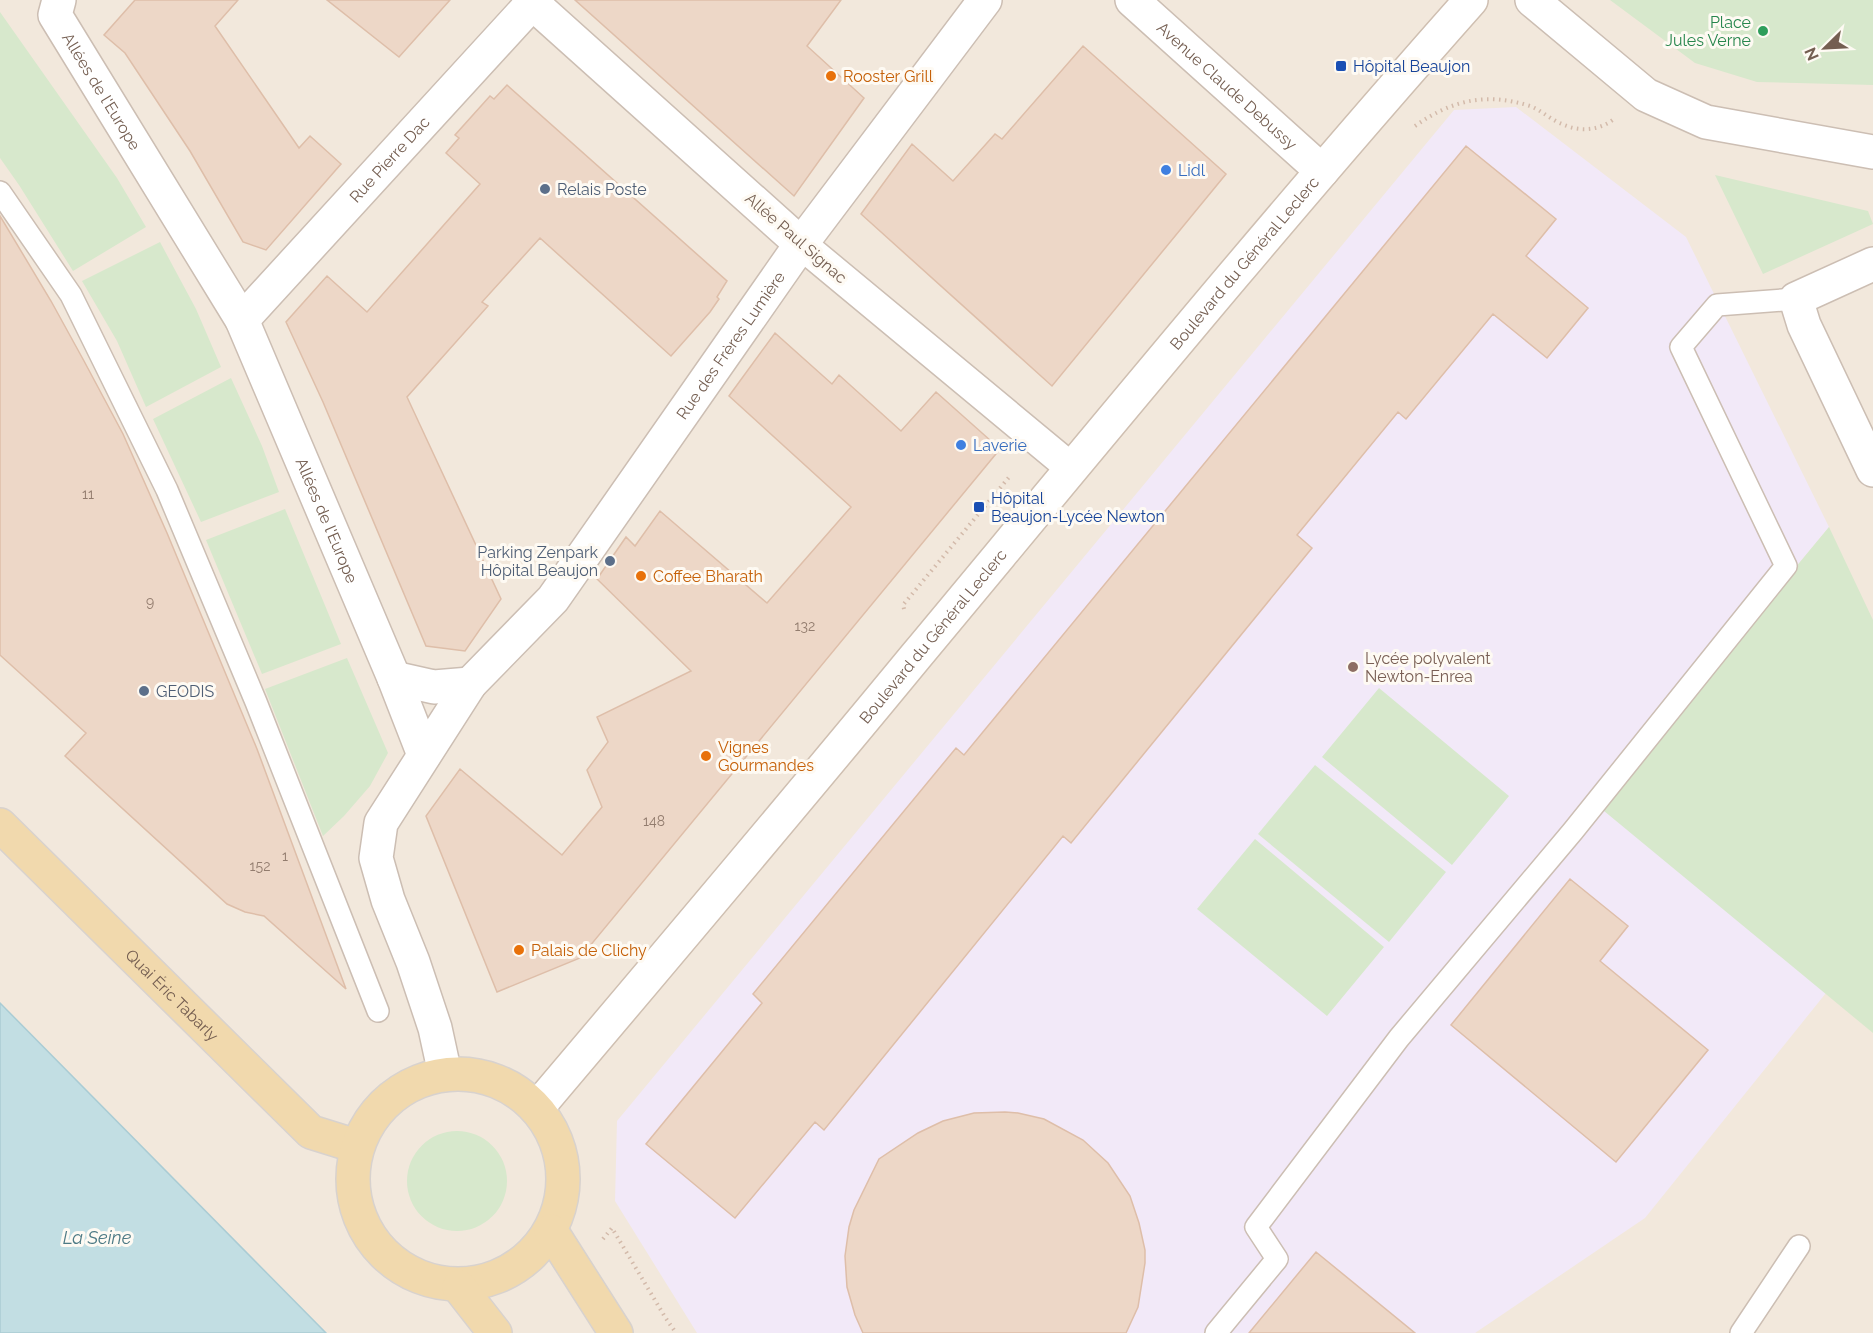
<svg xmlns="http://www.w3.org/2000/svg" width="1873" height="1333" viewBox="0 0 1873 1333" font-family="Raleway,sans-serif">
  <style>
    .residential { fill: #f2e8dc }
    .education { fill: #f2e9f8 }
    .green { fill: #d7e8cc }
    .water { fill: #c2dee3; stroke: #aaccd4; stroke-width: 1.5 }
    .building { fill: #edd7c7; stroke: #debea9; stroke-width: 1.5 }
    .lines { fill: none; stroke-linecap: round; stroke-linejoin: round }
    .service-casing { stroke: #ccbeb3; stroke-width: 24 }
    .pedestrian-casing { stroke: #ccbeb3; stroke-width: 33 }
    .minor-casing { stroke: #ccbeb3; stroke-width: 36 }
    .tertiary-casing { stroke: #ccbeb3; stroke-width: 36 }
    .secondary-casing { stroke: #cfbfb1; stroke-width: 36 }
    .primary-casing { stroke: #d8d2ce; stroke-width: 36 }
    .path { stroke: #d3baaa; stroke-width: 4; stroke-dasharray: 1.5 4.5; stroke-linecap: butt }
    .service { stroke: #fff; stroke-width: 21 }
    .pedestrian { stroke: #fff; stroke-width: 30 }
    .minor { stroke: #fff; stroke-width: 33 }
    .tertiary { stroke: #fff; stroke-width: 33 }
    .secondary { stroke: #fff; stroke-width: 33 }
    .primary { stroke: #f1d9ad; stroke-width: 33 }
    .leisure-dot { fill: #2e9e5b; stroke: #fefaf3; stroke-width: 2 }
    .transit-dot { fill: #1a4fb4; stroke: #fefaf3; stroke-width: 2 }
    .food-dot { fill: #e8710a; stroke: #fefaf3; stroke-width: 2 }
    .shop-dot { fill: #3f7fe0; stroke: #fefaf3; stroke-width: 2 }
    .service-dot { fill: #5c6f8a; stroke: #fefaf3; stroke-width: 2 }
    .education-dot { fill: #8d6e63; stroke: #fefaf3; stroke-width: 2 }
    .labels { text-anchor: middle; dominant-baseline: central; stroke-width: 6; stroke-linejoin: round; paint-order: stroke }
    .number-label { font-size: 14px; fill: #927c6e }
    .leisure-label { font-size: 16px; fill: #27864d; stroke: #fefaf3; text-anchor: end }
    .transit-label { font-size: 16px; fill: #164399; stroke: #fefaf3; text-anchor: start }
    .food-label { font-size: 16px; fill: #c56008; stroke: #fefaf3; text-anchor: start }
    .street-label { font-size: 16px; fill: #745e51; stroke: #fefaf3 }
    .shop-label { font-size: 16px; fill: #366cbe; stroke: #fefaf3; text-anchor: start }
    .service-label { font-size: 16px; fill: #4e5e75; stroke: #fefaf3; text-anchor: start }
    .education-label { font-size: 16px; fill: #785e54; stroke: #fefaf3; text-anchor: start }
    .water-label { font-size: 18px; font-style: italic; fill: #4d7a85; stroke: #fefaf3 }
  </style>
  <rect width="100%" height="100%" fill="#fbf6ed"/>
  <path class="residential" d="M0,0h1873v1333h-1873z"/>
  <path class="education" d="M1516,107l170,130 143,290 -230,279 227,187 -181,225 -170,115h-778l-82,-132 2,-80 837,-1011z"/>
  <path class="green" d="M1610,0h263v85l-116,-3 -62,-19z
    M0,12l117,166 29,49 -73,44 -54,-86 -19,-27z
    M1715,175l153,36 5,13 -110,50z
    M160,242l36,67 25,58 -75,40 -29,-66 -35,-60z
    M231,378l31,68 17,46 -78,30 -48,-103z
    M285,509l56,135 -79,30 -56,-134z
    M1829,527l44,93v413l-275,-227z
    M347,658l41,95 -18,33 -26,30 -21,20 -58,-147z
    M1379,688l130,108 -57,69 -130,-108z
    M1315,765l131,107 -57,70 -131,-108z
    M1255,839l129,108 -57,69 -130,-107z
    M407 1181a50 50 0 1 1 100 0a50 50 0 1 1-100 0Z"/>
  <path class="water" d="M0,1003l326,330h-326z"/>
  <path class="building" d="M135,0h103l-23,26 84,122 11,-12 31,28 -75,86 -23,-8 -53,-91 -65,-98 -21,-18z
    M327,0h123l-51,57z
    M575,0h266l-34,46 57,52 -70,98z
    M1083,46l143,128 -174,212 -191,-172 51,-70 41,37 42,-47 7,5z
    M507,85l220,196 -10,16 2,2 -9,13 -39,44 -131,-118 -58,64 6,4 -81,91 94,202 -36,52 -39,-5 -103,-244 -37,-80 41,-46 40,36 113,-128 -34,-31 13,-15 -4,-3 35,-39 4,3z
    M1466,146l90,73 -30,37 62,52 -41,50 -54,-44 -87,105 -8,-7 -101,123 15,13 -241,295 -8,-7 -239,294 -9,-8 -80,96 -89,-74 116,-141 -9,-9 203,-246 8,7z
    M0,216l51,85 33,60 39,73 44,99 90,216 89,240 -82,-73 -19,-4 -18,-8 -162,-148 21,-23 -86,-78z
    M775,333l57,51 7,-9 62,56 35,-39 64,57 -420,509 -83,34 -71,-176 34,-47 102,86 40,-48 -15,-37 21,-28 -11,-25 94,-46 -94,-92 29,-42 9,9 25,-35 107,92 84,-96 -122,-111z
    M1570,879l58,47 -28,35 108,89 -92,112 -165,-137z
    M1005,1112l13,1 26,6 39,21 25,23 22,33 9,27 6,27v13l-7,44 -12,26h-263l-8,-18 -8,-28 -2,-31 4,-29 5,-17 25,-51 39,-26 25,-12 31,-8z
    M1316,1252l99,81h-166z"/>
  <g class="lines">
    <g class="service-casing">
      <path id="service" d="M0,192l71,103 96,195 89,212 122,309
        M1216,1333l61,-74 -21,-32 143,-189 174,-207 213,-265 -105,-219 36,-42 79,-6
        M1741,1333l58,-87"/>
    </g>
    <g class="pedestrian-casing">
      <path id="pedestrian" d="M801,244l270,224"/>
    </g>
    <g class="minor-casing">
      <g id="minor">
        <path id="s1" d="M59,0l-4,15 187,305 152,358 30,77"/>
        <path d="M529,0l272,244"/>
        <path d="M1532,0l114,95 60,27 167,30"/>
        <path d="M1873,264l-77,35 8,26 69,145"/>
        <path id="s2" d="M242,320l293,-320"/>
        <path d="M394,678l40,9 36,-3"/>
        <path id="s3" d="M445,1074l-10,-46 -22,-66 -25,-62 -12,-42 5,-35 89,-139 83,-85 248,-355 184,-244"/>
      </g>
    </g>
    <g class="tertiary-casing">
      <g id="tertiary">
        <path id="s4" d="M1132,0l190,171"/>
      </g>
    </g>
    <g class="secondary-casing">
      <g id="secondary">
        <path id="s5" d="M537,1108c127,-150 254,-300 379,-452 183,-220 365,-442 555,-656"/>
      </g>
    </g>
    <g class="primary-casing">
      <g id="primary">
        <path id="s6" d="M0,825l311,307 45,14"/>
        <circle cx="458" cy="1179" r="105"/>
        <path d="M551,1231l65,102"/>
        <path d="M459,1287l36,46"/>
      </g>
    </g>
    <path class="path" d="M1415,126c37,-26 71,-34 115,-20 11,4 21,14 32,18 17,8 37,7 52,-5
      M904,609l-1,-4 107,-129
      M603,1239l9,-11 53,89 11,16"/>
    <use href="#service" class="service"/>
    <use href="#pedestrian" class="pedestrian"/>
    <use href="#minor" class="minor"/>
    <use href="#tertiary" class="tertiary"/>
    <use href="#secondary" class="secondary"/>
    <use href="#primary" class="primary"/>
  </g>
  <circle class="leisure-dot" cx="1763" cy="31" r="6"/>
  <g class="transit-dot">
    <rect x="1335" y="60" width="12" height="12" rx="3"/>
    <rect x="973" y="501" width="12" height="12" rx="3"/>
  </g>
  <g class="food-dot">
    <circle cx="831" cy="76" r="6"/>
    <circle cx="641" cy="576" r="6"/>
    <circle cx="706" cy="756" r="6"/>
    <circle cx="519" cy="950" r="6"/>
  </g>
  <g class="shop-dot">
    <circle cx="1166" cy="170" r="6"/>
    <circle cx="961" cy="445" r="6"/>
  </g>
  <g class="service-dot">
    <circle cx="545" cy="189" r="6"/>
    <circle cx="610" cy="561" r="6"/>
    <circle cx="144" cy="691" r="6"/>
  </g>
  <circle class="education-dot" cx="1353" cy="667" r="6"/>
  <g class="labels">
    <g class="number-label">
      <text x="88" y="494">11</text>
      <text x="150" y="602">9</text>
      <text x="805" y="626">132</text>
      <text x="654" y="821">148</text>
      <text x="285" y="856">1</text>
      <text x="260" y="866">152</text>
    </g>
    <g class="leisure-label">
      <text x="1751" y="22">Place<tspan x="1751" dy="18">Jules Verne</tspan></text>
    </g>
    <g class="transit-label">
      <text x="1353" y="66">Hôpital Beaujon</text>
      <text x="991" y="498">Hôpital<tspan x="991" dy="18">Beaujon-Lycée Newton</tspan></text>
    </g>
    <g class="food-label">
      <text x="843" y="76">Rooster Grill</text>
      <text x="653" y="576">Coffee Bharath</text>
      <text x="718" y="747">Vignes<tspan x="718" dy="18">Gourmandes</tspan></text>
      <text x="531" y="950">Palais de Clichy</text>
    </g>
    <g class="street-label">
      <text stroke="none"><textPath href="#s4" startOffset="128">Avenue Claude Debussy</textPath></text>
      <text stroke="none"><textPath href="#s1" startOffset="105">Allées de l'Europe</textPath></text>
      <text stroke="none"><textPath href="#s2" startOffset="218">Rue Pierre Dac</textPath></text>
      <text transform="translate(796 238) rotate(41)">Allée Paul Signac</text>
      <text stroke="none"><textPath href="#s5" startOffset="1102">Boulevard du Général Leclerc</textPath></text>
      <text stroke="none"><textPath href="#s3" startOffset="856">Rue des Frères Lumière</textPath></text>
      <text stroke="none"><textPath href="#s1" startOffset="591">Allées de l'Europe</textPath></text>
      <text stroke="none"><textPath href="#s5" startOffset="616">Boulevard du Général Leclerc</textPath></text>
      <text stroke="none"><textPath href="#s6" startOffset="242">Quai Éric Tabarly</textPath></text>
    </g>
    <g class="shop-label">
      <text x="1178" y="170">Lidl</text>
      <text x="973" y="445">Laverie</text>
    </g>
    <g class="service-label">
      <text x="557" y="189">Relais Poste</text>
      <text x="598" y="552" text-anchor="end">Parking Zenpark<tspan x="598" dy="18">Hôpital Beaujon</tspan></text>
      <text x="156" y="691">GEODIS</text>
    </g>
    <g class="education-label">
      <text x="1365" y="658">Lycée polyvalent<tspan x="1365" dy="18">Newton-Enrea</tspan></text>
    </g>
    <g class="water-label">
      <text x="97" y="1237">La Seine</text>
    </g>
  </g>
  <g transform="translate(1825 48) rotate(246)" stroke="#fefaf3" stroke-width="4.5" paint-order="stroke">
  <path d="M0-4.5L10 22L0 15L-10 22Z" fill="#745e51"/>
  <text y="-9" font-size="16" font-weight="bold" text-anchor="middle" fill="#745e51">N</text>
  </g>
</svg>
